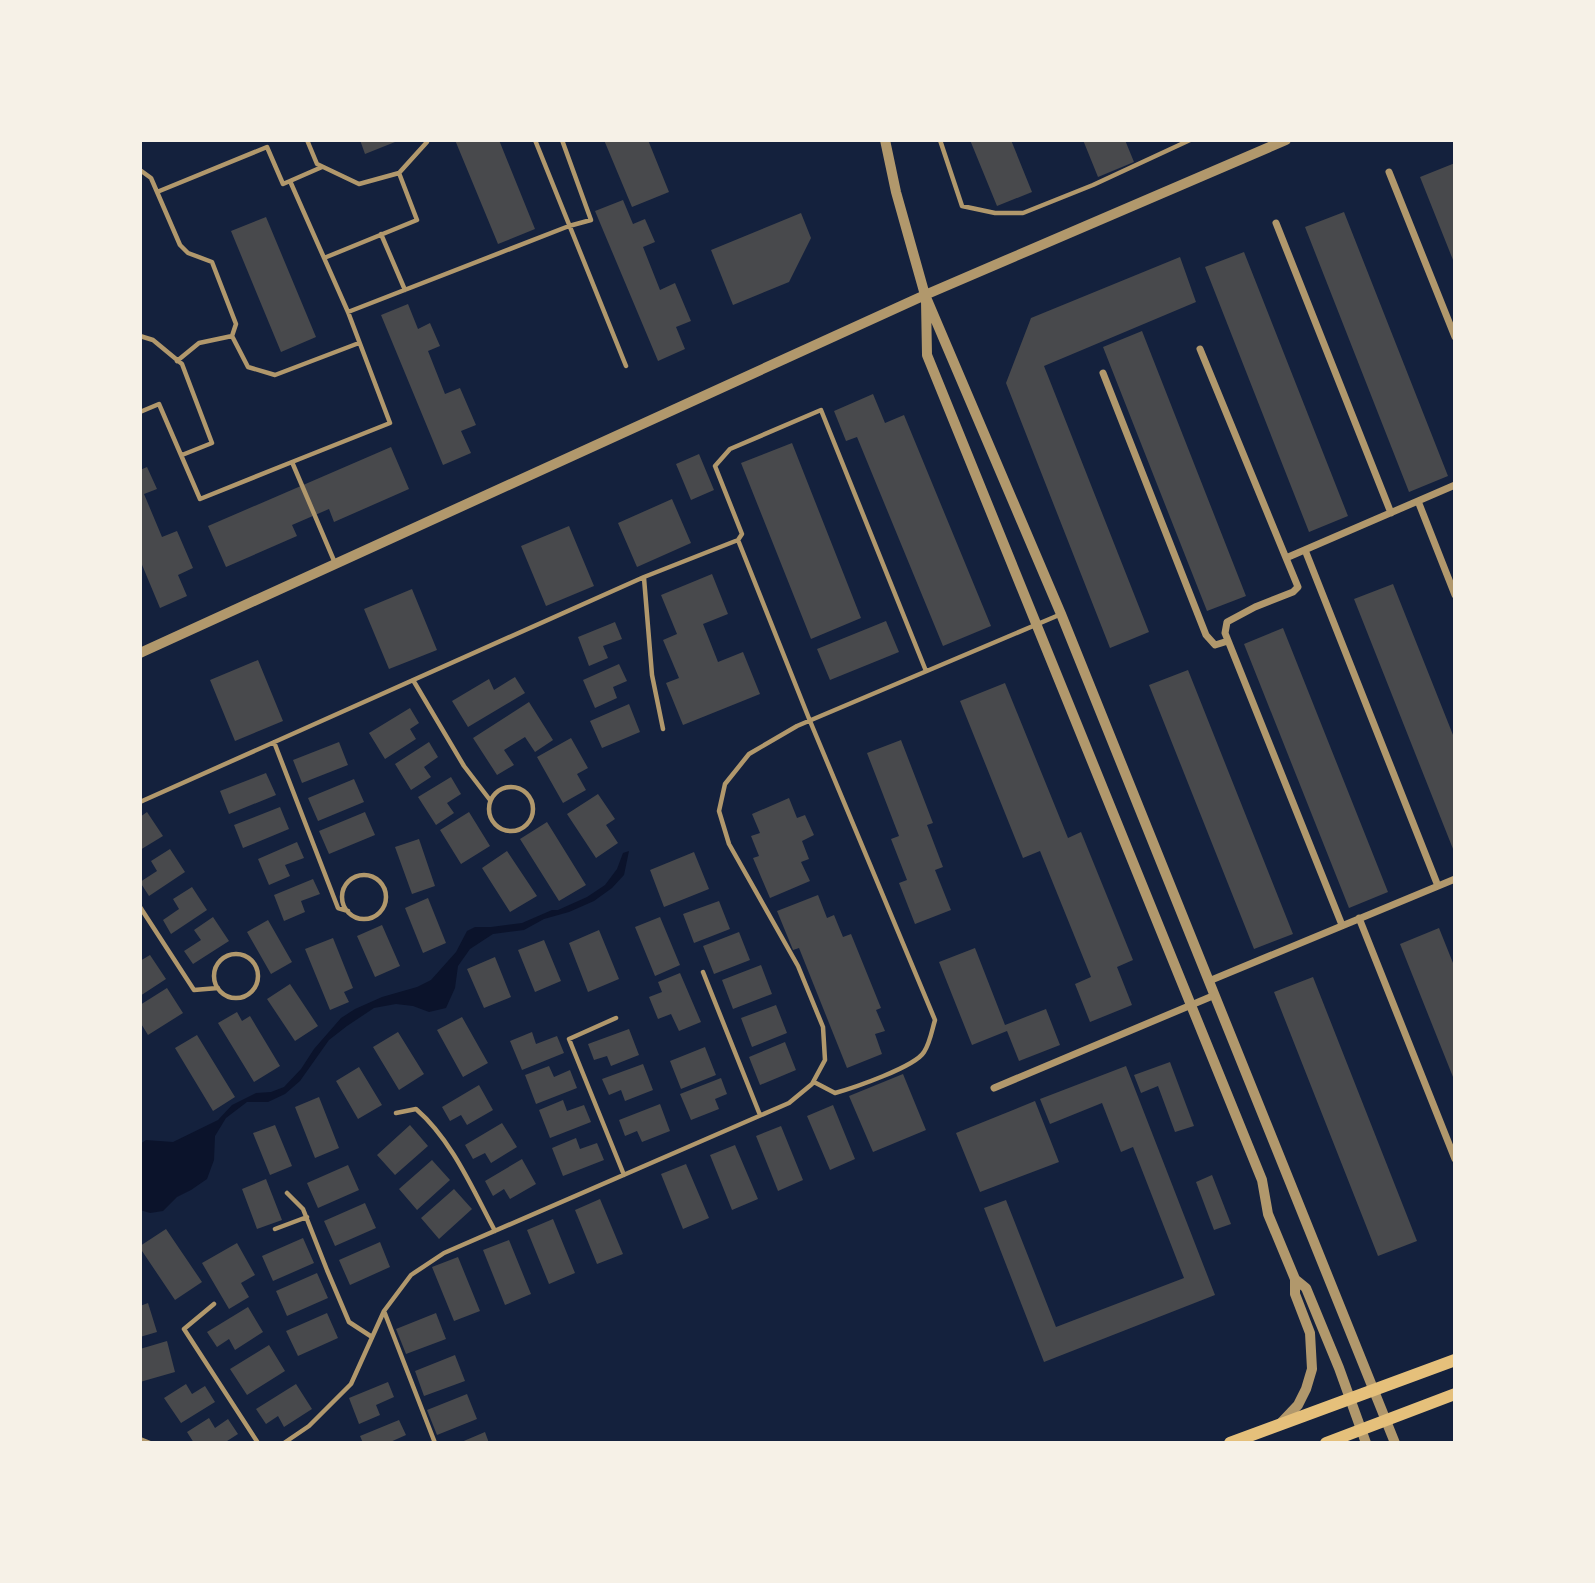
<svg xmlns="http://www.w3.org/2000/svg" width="1595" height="1583" viewBox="0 0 1595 1583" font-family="Overpass,sans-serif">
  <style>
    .water { fill: #0b132b }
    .building { fill: #48494c }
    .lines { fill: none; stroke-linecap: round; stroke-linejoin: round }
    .service { stroke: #b1986c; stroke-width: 4.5 }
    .minor { stroke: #b1986c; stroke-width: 7 }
    .tertiary { stroke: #b1986c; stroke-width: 10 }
    .secondary { stroke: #e5c07b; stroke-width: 12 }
  </style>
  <rect width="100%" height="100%" fill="#14213d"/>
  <path class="water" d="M629,851l-5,24 -12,13 -18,13 -25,11 -25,7 -20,11 -31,4 -23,15 -12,17 -3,22 -9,20 -17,4 -16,-6 -17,-2 -22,4 -27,18 -18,14 -29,41 -15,13 -17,8h-21l-21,16 -11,18 -1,24 -7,19 -16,11 -14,7 -14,14 -13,2 -10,-3v-66l6,-4 27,2 45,-22 14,-15 24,-12 15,-1 13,-5 17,-18 13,-20 27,-31 14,-9 27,-12 35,-10 14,-7 25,-28 11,-21 8,-4h16l31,-4 30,-13h6l29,-13 18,-12 12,-16 6,-16z"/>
  <path class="building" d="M360,140h40l-35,14z
    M455,140h44l36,89 -37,15z
    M604,140h44l21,52 -37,15z
    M970,140h41l21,52 -35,14z
    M1083,140h42l9,22 -36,15z
    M1455,163v102l-35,-88z
    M623,200l10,24 12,-5 10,23 -12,5 17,43 15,-7 16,38 -15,6 9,22 -27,12 -63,-150z
    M1344,212l104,264 -39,16 -104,-265z
    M801,213l10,25 -22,44 -56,23 -22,-55z
    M266,217l50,120 -35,15 -50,-121z
    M1244,252l104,264 -39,16 -104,-265z
    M1180,257l16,45 -152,64 105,266 -39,16 -104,-265 25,-65z
    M408,304l10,25 12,-6 10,23 -12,5 17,43 15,-6 16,37 -15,6 10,22 -28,12 -62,-150z
    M1142,331l104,265 -39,15 -104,-264z
    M873,394l12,29 19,-8 87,211 -48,20 -86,-209 -11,4 -12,-30z
    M792,443l69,175 -50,21 -70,-176z
    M391,447l18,42 -75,33 -5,-13 -37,16 5,11 -71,31 -18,-41z
    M699,454l15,36 -23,10 -15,-36z
    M147,467l10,22 -13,5 18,43 15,-6 16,37 -15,7 9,21 -27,12 -20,-48v-90z
    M672,499l19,44 -54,24 -19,-44z
    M569,526l25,60 -48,20 -25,-60z
    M712,574l16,40 -25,10 15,38 25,-10 17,42 -77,31 -17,-42 13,-5 -16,-38 14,-6 -16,-39z
    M1393,584l62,156v114l-101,-255z
    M412,589l25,61 -48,19 -25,-60z
    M886,621l13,31 -69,28 -13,-31z
    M615,622l7,17 -19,7 5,12 -19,8 -11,-29z
    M1283,628l105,264 -39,16 -105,-264z
    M258,660l25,61 -48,20 -25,-61z
    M619,664l8,17 -14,6 4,11 -22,10 -12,-28z
    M1188,670l105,264 -39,15 -105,-264z
    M515,677l10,16 -57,34 -16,-26 37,-22 5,11z
    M1005,683l63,155 13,-6 52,128 -16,7 15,38 -42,17 -15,-38 16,-7 -51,-126 -17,7 -63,-157z
    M529,702l24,38 -18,12 -10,-15 -21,13 10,15 -17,10 -24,-37z
    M629,704l11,28 -38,16 -12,-27z
    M410,708l9,15 -9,6 6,10 -31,20 -16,-26z
    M571,738l17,30 -11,6 9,16 -23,13 -26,-46z
    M901,740l32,83 -6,2 16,42 -8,3 16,40 -36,14 -16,-41 8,-3 -16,-41 8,-3 -32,-83z
    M339,742l9,23 -46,18 -9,-23z
    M429,742l9,15 -14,10 7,10 -20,13 -16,-26z
    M266,773l10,22 -47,19 -9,-23z
    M451,777l10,17 -14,9 7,10 -18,12 -18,-28z
    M354,779l10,23 -46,19 -10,-23z
    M598,794l17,25 -9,6 12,18 -22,15 -29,-44z
    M789,798l8,20 8,-3 9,20 -12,6 7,18 -8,3 9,19 -40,17 -17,-40 6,-2 -8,-20 9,-3 -8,-19z
    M280,807l9,22 -46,19 -9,-23z
    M147,812l16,24 -23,14v-33z
    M365,812l10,23 -46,19 -10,-23z
    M469,812l21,34 -29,18 -21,-34z
    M547,822l39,63 -27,16 -39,-62z
    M419,839l16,47 -23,8 -17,-47z
    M297,842l7,16 -19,7 5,11 -21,9 -11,-26z
    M170,849l15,23 -36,24 -9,-14 17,-11 -6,-10z
    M507,851l30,45 -27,16 -28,-44z
    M694,852l15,37 -45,18 -14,-37z
    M313,879l7,15 -19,7 4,11 -21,9 -10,-26z
    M192,887l15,23 -36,24 -8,-14 16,-11 -6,-10z
    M818,895l9,23 7,-3 9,22 8,-3 30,74 -5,2 9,21 -10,3 7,20 -35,14 -48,-120 -6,2 -16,-39z
    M428,898l18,45 -23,10 -18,-45z
    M719,901l11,28 -36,14 -11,-29z
    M213,917l16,24 -36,23 -9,-13 17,-11 -7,-10z
    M660,917l20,48 -25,11 -20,-49z
    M268,920l24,42 -21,12 -24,-42z
    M382,925l18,41 -25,11 -18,-41z
    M1439,928l16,40v114l-55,-138z
    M599,930l20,49 -31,13 -19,-49z
    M739,932l11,28 -36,14 -11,-28z
    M333,938l20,50 -9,4 5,10 -19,8 -25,-61z
    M544,940l17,41 -26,11 -17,-42z
    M975,948l30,77 41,-16 14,36 -41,16 -12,-30 -35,14 -33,-83z
    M150,955l16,24 -26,17v-35z
    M495,957l16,40 -27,11 -17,-39z
    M761,965l11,29 -39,15 -11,-29z
    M680,973l21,49 -22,9 -8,-17 -13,5 -9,-22 13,-5 -4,-10z
    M1313,977l104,264 -39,15 -104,-264z
    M290,984l28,42 -23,15 -28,-42z
    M167,988l16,25 -35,22 -8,-13v-17z
    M776,1005l11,28 -35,14 -11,-29z
    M237,1012l5,9 8,-5 30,50 -26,16 -36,-59z
    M462,1017l26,46 -25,14 -26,-47z
    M629,1029l10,26 -28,11 -4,-10 -13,4 -6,-16z
    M398,1032l26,42 -25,16 -26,-43z
    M532,1032l4,12 21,-8 7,17 -42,17 -12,-29z
    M197,1035l38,62 -22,14 -38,-63z
    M785,1042l11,28 -36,15 -11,-28z
    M705,1047l11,28 -35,14 -11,-28z
    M1170,1062l24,64 -19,6 -17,-46 -17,7 -7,-18z
    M643,1064l10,26 -28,11 -4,-11 -12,5 -7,-16z
    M549,1066l5,11 16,-7 7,18 -41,16 -11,-29z
    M1126,1066l89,229 -171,67 -60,-154 22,-8 50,127 128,-49 -51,-131 -12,5 -19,-49 -52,21 -10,-25z
    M359,1067l23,38 -24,14 -22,-38z
    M903,1074l23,56 -53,22 -24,-56z
    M721,1078l6,16 -12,5 4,10 -28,11 -11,-26z
    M479,1085l14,25 -26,15 -6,-10 -11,6 -8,-14z
    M319,1097l20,51 -24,10 -20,-51z
    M563,1100l4,11 17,-6 7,17 -41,16 -11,-28z
    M1035,1101l24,61 -79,30 -24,-59z
    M660,1104l10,27 -28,11 -5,-11 -12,5 -6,-16z
    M833,1105l22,54 -25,11 -23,-54z
    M502,1123l15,24 -26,16 -6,-10 -12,6 -8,-14z
    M275,1125l17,41 -22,9 -17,-42z
    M410,1125l18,21 -33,29 -18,-20z
    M781,1126l22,54 -25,11 -22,-55z
    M576,1138l4,11 17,-6 7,17 -41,16 -11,-28z
    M735,1145l23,54 -26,11 -22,-55z
    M522,1159l14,25 -26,15 -6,-10 -11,7 -8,-15z
    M432,1160l18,20 -33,30 -18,-21z
    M686,1164l23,54 -26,11 -22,-55z
    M348,1165l11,25 -41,18 -11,-25z
    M1212,1175l19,49 -17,6 -18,-48z
    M266,1179l16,41 -25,9 -15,-40z
    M454,1189l18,20 -33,30 -18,-21z
    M600,1199l23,55 -26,10 -22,-54z
    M365,1203l11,25 -41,18 -11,-25z
    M553,1219l22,54 -26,11 -22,-54z
    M166,1229l36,53 -27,18 -35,-52v-2z
    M303,1238l11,25 -41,18 -11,-25z
    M509,1240l22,54 -26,11 -22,-55z
    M380,1242l10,25 -40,18 -11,-25z
    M237,1243l18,32 -14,8 8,14 -20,12 -27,-46z
    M458,1257l22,54 -26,10 -22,-54z
    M317,1273l11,25 -41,18 -11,-25z
    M148,1303l9,29 -17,5v-31z
    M248,1307l15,25 -28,18 -6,-11 -12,8 -10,-15z
    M327,1313l11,25 -40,18 -12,-25z
    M436,1313l10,26 -40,15 -10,-25z
    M167,1341l8,31 -35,10v-33z
    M269,1345l16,26 -38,24 -17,-26z
    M455,1355l10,26 -41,15 -9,-25z
    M388,1382l6,15 -18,8 4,10 -21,9 -10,-26z
    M186,1384l6,10 13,-8 10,16 -34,21 -17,-25z
    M296,1384l16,25 -28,18 -6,-11 -12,8 -10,-15z
    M467,1394l10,25 -40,16 -10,-25z
    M209,1418l6,10 13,-9 10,15 -14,9h-30l-7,-11z
    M399,1420l7,15 -18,8h-25l-3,-7z
    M485,1432l4,11h-30z"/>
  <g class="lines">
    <path class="service" d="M307,140l10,24 42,20 40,-11 28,-31 -1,-2
      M535,140l91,226
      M940,140l22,66 33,7h28l70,-28 97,-45
      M140,170l11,8 29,67 8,8 24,9 24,62 -4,12
      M157,192l110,-45 16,37 7,-3
      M381,234l24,56
      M324,258l93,-38 -18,-47
      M348,312l221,-86 22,-6 -29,-80
      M140,336l13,4 29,24 30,79 -30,12
      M177,361l22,-18 33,-7 16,31 27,8 84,-32
      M140,412l19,-8 41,95 92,-37 43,101
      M292,462l98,-39 -42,-111 -58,-131 32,-14
      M738,540l72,181 125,299c-3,10 -5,23 -11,32 -9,15 -71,36 -89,41l-21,-11
      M644,578l8,97 11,54
      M413,680l51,86 26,34
      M274,742l64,166 10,3
      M489 809a22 22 0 1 1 44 0a22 22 0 1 1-44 0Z
      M140,802l504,-225 94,-37 4,-6 -27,-68 15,-17 91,-39 105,261
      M342 897a22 22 0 1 1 44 0a22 22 0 1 1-44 0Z
      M140,907l54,83 24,-2
      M214 976a22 22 0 1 1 44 0a22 22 0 1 1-44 0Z
      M703,972l57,143
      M616,1018l-47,21 55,136
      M396,1113l20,-4c36,31 57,81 79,122
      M287,1193l16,16 24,61 22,52 23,15
      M275,1229l32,-12
      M214,1304l-30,25 74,114
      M384,1311l51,132
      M140,1439l10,4
      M284,1443l25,-17 42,-42 33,-73 27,-36 33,-22 345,-150 23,-19 13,-24 -2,-33 -25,-61 -69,-122 -10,-33 6,-27 24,-30 48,-28 262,-111"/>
    <path class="minor" d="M1389,172l66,165
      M1276,223l115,290
      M1200,349l86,209 169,-73
      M1103,373l103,262 9,10 13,-4
      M1418,501l37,94
      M1305,550l133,336
      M1286,558l12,29 -5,5 -38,15 -28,15 -2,11 117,292
      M1359,918l96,241
      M1209,981l246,-102
      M994,1088l221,-93"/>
    <path class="tertiary" d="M885,140l11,52 29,103 136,319 334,829
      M926,301l1,54 335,825 6,34 27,65 11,9 33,80 27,75
      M140,653l785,-358 361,-155
      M1280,1424l18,-19 8,-16 6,-20 -2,-36 -15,-39v-15"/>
    <path class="secondary" d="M1230,1443l225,-83
      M1326,1443l129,-49"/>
  </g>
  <rect width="1595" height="1583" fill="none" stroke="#f6f1e7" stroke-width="284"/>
</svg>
